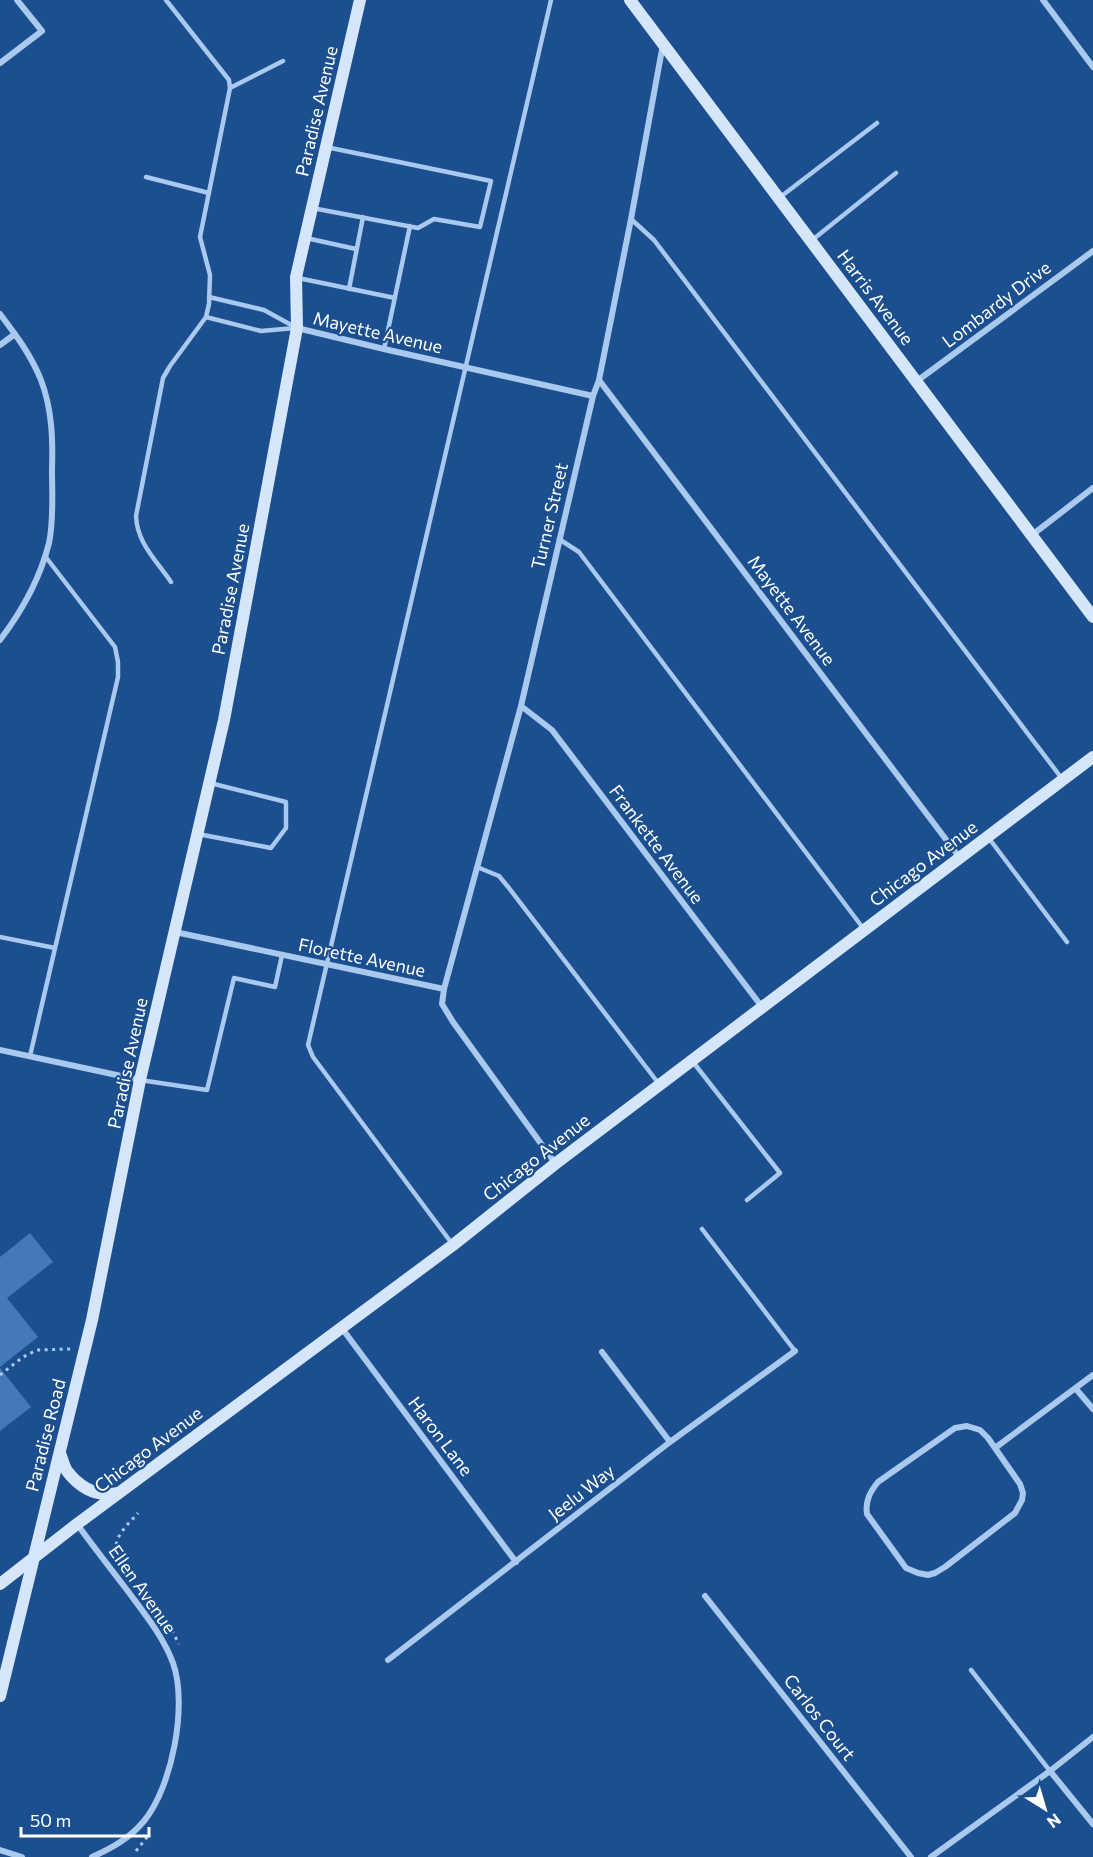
<svg xmlns="http://www.w3.org/2000/svg" width="1093" height="1857" viewBox="0 0 1093 1857" font-family="Commissioner,sans-serif">
  <style>
    .building { fill: #4478b7 }
    .lines { fill: none; stroke-linecap: round; stroke-linejoin: round }
    .path { stroke: #a9c9ee; stroke-width: 3; stroke-dasharray: 3 4.5; stroke-linecap: butt }
    .lane { stroke: #a9c9ee; stroke-width: 4.5 }
    .street { stroke: #a9c9ee; stroke-width: 6 }
    .secondary { stroke: #d6e6fa; stroke-width: 12 }
    .labels { text-anchor: middle; dominant-baseline: central; stroke-width: 4.5; stroke-linejoin: round; paint-order: stroke }
    .street-label { font-size: 18px; fill: #fff; stroke: #1b4f8f }
  </style>
  <rect width="100%" height="100%" fill="#1b4f8f"/>
  <path class="building" d="M30,1233l23,29 -46,36 31,39 -38,30v-110z
    M0,1368l31,39 -31,24z"/>
  <g class="lines">
    <path class="path" d="M0,1375l23,-18 14,-7 34,-1
      M119,1559c-10,-19 7,-32 19,-46
      M159,1612l10,13 10,19
      M136,1851l12,-15"/>
    <path class="lane" d="M166,0l63,80 1,8 -30,149 10,38 -1,29 -3,13 -36,49 -7,12 -27,138c1,27 20,44 35,66
      M230,88l53,-27
      M146,177l63,16
      M779,198l98,-75
      M312,208l106,20 16,-9 46,8 11,-46 -165,-34
      M631,219l23,21 409,540
      M306,238l50,11
      M811,241l85,-68
      M298,278l97,20
      M349,289l14,-72
      M209,297l55,13 31,17
      M206,317l55,14 34,-3
      M384,349l26,-123
      M559,539l20,13 284,376
      M198,834l73,14 15,-20v-26l-76,-19
      M988,837l79,105
      M477,867l22,9 10,12 150,196
      M0,937l55,11
      M30,1056l88,-379v-15l-3,-15 -70,-91
      M693,1062l87,111 -33,27
      M140,1080l67,10 27,-112 41,9 7,-32
      M702,1229l93,122
      M453,1245l-140,-188 -5,-12 243,-1045
      M971,1670l79,101"/>
    <path class="street" d="M1043,0l50,67
      M0,63l42,-32 -25,-31
      M0,314c16,21 31,41 41,66 11,29 12,59 11,90 0,23 2,50 -3,73 -9,36 -27,68 -49,97
      M297,328l87,21 209,47
      M0,345l15,-11
      M599,380l361,478
      M917,381l176,-130
      M1032,535l61,-47
      M521,706l31,24 210,277
      M175,932l269,57
      M0,1050l140,30
      M555,1163l-102,-141 -11,-18 2,-15 77,-283 72,-310 6,-16 32,-161 32,-175
      M341,1327l175,235
      M602,1352l68,90
      M1076,1389l17,20
      M967,1426l13,4 8,8 32,46 3,9 -1,7 -7,13 -70,54 -10,6 -7,2 -10,-2 -12,-5 -39,-54c-2,-13 3,-22 11,-32l77,-54z
      M995,1448l98,-73
      M77,1524c16,22 33,44 50,66 17,23 36,46 46,73 15,42 -1,124 -29,158 -14,17 -32,27 -52,36
      M705,1596l206,261
      M388,1660l282,-218 125,-91
      M1050,1771l43,53
      M0,1850l22,7
      M931,1857l119,-86 43,-34"/>
    <path class="secondary" d="M630,0l463,617
      M60,1453c2,5 4,13 7,18 13,17 30,26 51,22
      M0,1584l77,-60 376,-279 102,-81 538,-407
      M0,1696l92,-376 48,-240 84,-360 73,-392 -1,-51 64,-277"/>
  </g>
  <g class="labels">
    <g class="street-label">
      <text transform="translate(316 111) rotate(-77)">Paradise Avenue</text>
      <text transform="translate(876 297) rotate(53)">Harris Avenue</text>
      <text transform="translate(996 304) rotate(-37)">Lombardy Drive</text>
      <text transform="translate(378 332) rotate(13)">Mayette Avenue</text>
      <text transform="translate(549 516) rotate(-77)">Turner Street</text>
      <text transform="translate(230 589) rotate(-79)">Paradise Avenue</text>
      <text transform="translate(792 610) rotate(53)">Mayette Avenue</text>
      <text transform="translate(657 844) rotate(53)">Frankette Avenue</text>
      <text transform="translate(923 863) rotate(-37)">Chicago Avenue</text>
      <text transform="translate(362 957) rotate(12)">Florette Avenue</text>
      <text transform="translate(127 1063) rotate(-78)">Paradise Avenue</text>
      <text transform="translate(536 1157) rotate(-38)">Chicago Avenue</text>
      <text transform="translate(45 1435) rotate(-76)">Paradise Road</text>
      <text transform="translate(441 1436) rotate(53)">Haron Lane</text>
      <text transform="translate(148 1449) rotate(-37)">Chicago Avenue</text>
      <text transform="translate(581 1492) rotate(-38)">Jeelu Way</text>
      <text transform="translate(143 1589) rotate(55)">Ellen Avenue</text>
      <text transform="translate(820 1717) rotate(52)">Carlos Court</text>
    </g>
  </g>
  <g transform="translate(1045 1809) rotate(143)" stroke="#1b4f8f" stroke-width="4.5" paint-order="stroke">
  <path d="M0-4.5L10 22L0 15L-10 22Z" fill="#ffffff"/>
  <text y="-9" font-size="16" font-weight="bold" text-anchor="middle" fill="#ffffff">N</text>
  </g>
  <path d="M21 1827v9h128v-9" fill="none" stroke="#ffffff" stroke-width="3"/>
  <text x="30" y="1827" font-size="18" fill="#ffffff" stroke="#1b4f8f" stroke-width="4.5" paint-order="stroke">50 m</text>
</svg>
